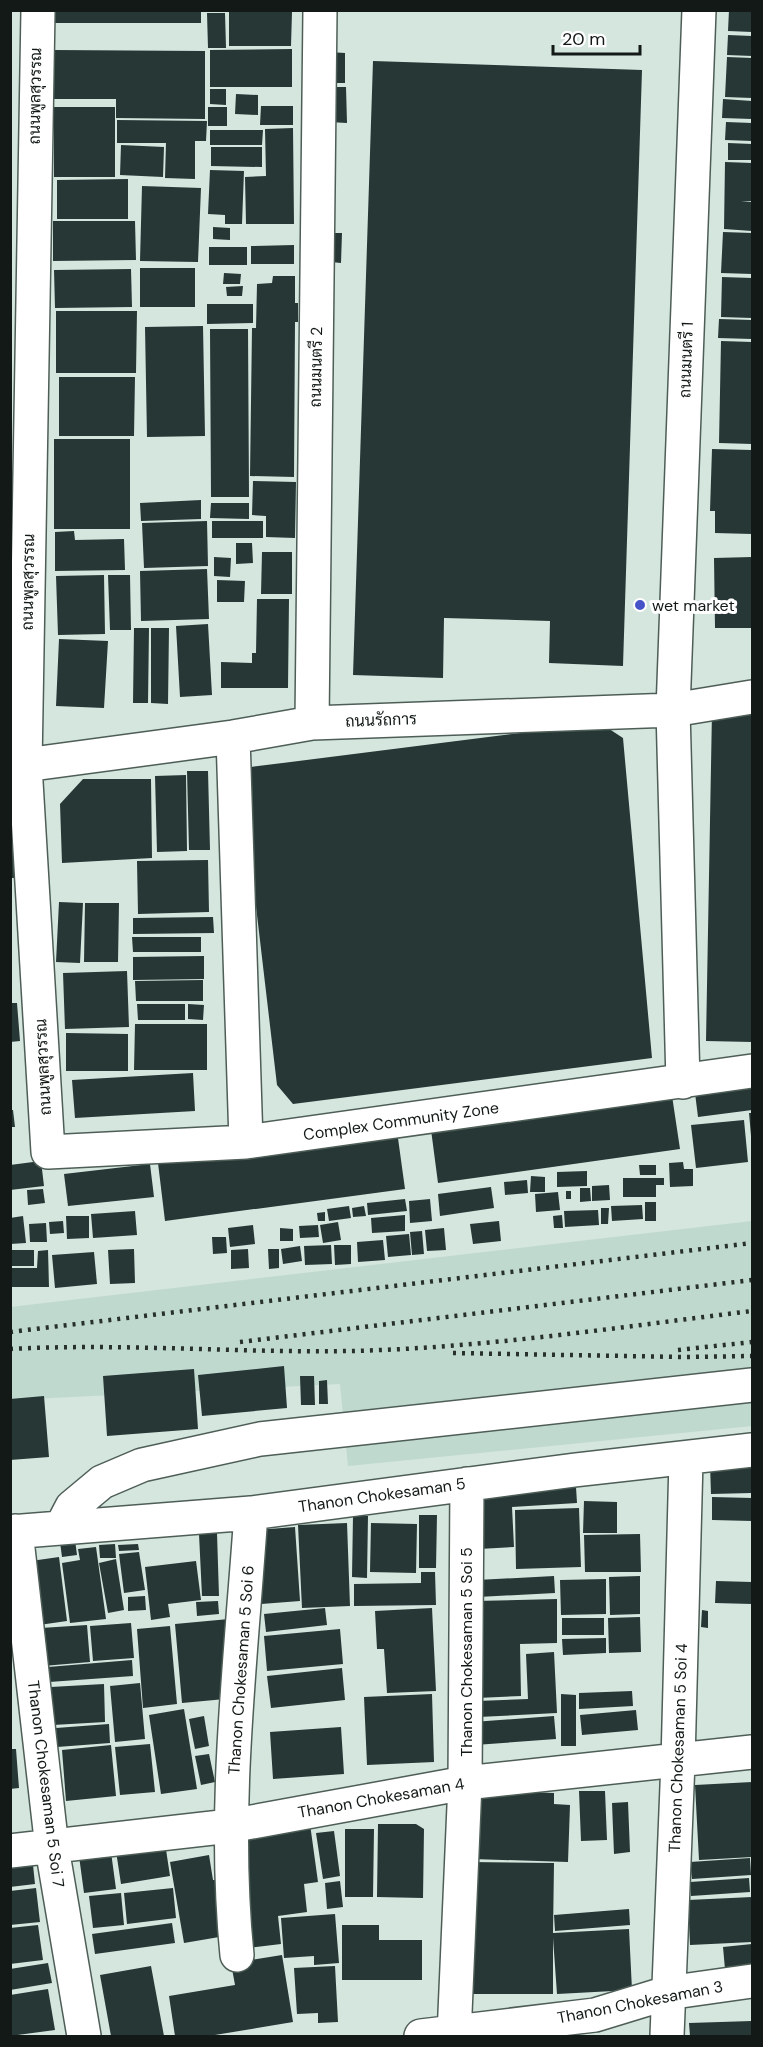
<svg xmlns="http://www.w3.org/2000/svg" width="763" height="2047" viewBox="0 0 763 2047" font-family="'DM Sans',Sarabun,sans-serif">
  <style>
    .built { fill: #c0d9cf }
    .building { fill: #263735 }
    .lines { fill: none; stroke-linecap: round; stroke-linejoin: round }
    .minor-casing { stroke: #4e5e57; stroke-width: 36 }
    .minor { stroke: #fff; stroke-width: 33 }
    .rail { stroke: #27302c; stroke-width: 4.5; stroke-dasharray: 3 6; stroke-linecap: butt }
    .poi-dot { fill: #4652c7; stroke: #fff; stroke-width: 2 }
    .labels { text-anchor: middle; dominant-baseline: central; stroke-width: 6; stroke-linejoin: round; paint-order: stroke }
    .street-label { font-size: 16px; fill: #121916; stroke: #fff }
    .poi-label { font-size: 16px; fill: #121916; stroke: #fff; text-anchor: start }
  </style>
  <rect width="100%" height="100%" fill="#d4e6de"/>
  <path class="built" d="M752,1221v205l-404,40 -8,-82 -329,16 -1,-93z"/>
  <path class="building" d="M51,10h150v13h-150z
    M729,10h23v22l-24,-1z
    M229,11l63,1 -1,34h-62z
    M207,13h18l1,35h-18z
    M728,35l24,1v20l-25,-1z
    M292,49v38h-82v-37z
    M54,50l151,1v68l-89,-1v-19h-63z
    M329,52l16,1v30h-16z
    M727,57l25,1v40l-27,-1z
    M373,61l269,9 -19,596 -74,-3 1,-42 -106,-3 -1,60 -90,-3z
    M329,87h17l1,36 -18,-1z
    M210,89h16v16l-16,-1z
    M236,94l22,1v20l-23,-1z
    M723,99l29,2v18l-30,-1z
    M261,106h32v19h-33z
    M54,107h61v70h-61z
    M208,107h19v19h-19z
    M117,120l90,1 -1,20h-11v38l-30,-1 1,-35h-49z
    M726,122l26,1v18l-27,-1z
    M293,128l1,96h-48l-1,-47 21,-1 -1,-47z
    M210,130h53l-1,15h-52z
    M728,143l24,1v16h-24z
    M121,145l43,2 -1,30 -43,-2z
    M211,147h51v20l-51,-1z
    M725,162l27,1v38l-11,1h11v29l-28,-2z
    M210,170l34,1 -2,53h-17v-9l-17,-1z
    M128,179v40h-71v-39z
    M142,186l59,2 -3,74 -58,-1z
    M53,221h82l1,39 -83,1z
    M213,227l17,1v12l-17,-1z
    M723,232l29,1v41l-31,-1z
    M332,233h10l-1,30 -10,-1z
    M294,245v19h-43v-18z
    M209,247h38v18h-38z
    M140,268h55v39h-55z
    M131,269l1,38 -77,1 -1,-38z
    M224,273l17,1 -1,10h-17z
    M273,276h22v27h3v19h-3l-1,155 -44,-1 2,-148h4l1,-44 15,-1z
    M722,277l30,1v40l-31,-1z
    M243,286l-1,10h-15l-1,-9z
    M207,304h46v19l-46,1z
    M56,311h81l-1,62h-80z
    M719,319l33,1v19l-34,-1z
    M203,326l2,110 -58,1 -2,-110z
    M210,329h38l1,168h-38z
    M721,341l31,1v102l-33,-1z
    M59,377h76l-1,59h-75z
    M54,439h76v90h-76z
    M712,449l40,1v84l-37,-1v-22h-5z
    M253,481l43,1 -1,56 -29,-1v-21l-14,-1z
    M201,500v19l-60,2 -1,-18z
    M211,503h38v16l-39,-1z
    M207,521l1,45 -64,2 -2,-45z
    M212,521h51v17h-51z
    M74,531l1,9 49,-1 1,31 -70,1v-39z
    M236,543h16l1,20 -17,1z
    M262,552h30v42h-31z
    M214,557l17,1 -1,19 -16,-1z
    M752,557v71h-37l-1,-70z
    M207,569l2,50 -68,2 -1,-50z
    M104,575l1,59 -47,1 -2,-59z
    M108,575h22l1,55h-21z
    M217,580l28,1 -1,21h-27z
    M257,599h32l-1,89h-67v-26l31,1v-10h4z
    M208,624l4,71 -32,2 -4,-71z
    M134,628h15l-1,75h-15z
    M151,628h18l-1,76 -17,-1z
    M59,639l49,2 -4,67 -48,-2z
    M712,711l40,1v330l-46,-1z
    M600,723l23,15 29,320 -359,46 -16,-19 -36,-306 10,-12z
    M187,771h21l2,79h-21z
    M186,775l1,76 -30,1 -2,-76z
    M83,779h68l1,79 -90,5 -2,-59z
    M10,796l6,43h-6z
    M14,843l3,35h-7v-34z
    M208,860l1,52 -71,2 -1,-53z
    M59,902l24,1 -3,60 -24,-1z
    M85,903h34l-1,59h-34z
    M213,917l1,16 -81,1v-16z
    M132,937h69v15h-68z
    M204,956v23l-71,1v-23z
    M127,971l2,56 -64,2 -2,-56z
    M203,980v21h-67l-1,-20z
    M10,1003h7l3,38 -10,1z
    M137,1004h48v16h-47z
    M188,1004l16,1 -1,15 -15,-1z
    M135,1024h72v46h-73z
    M66,1033l62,1v37h-62z
    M193,1073l2,38 -120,7 -3,-38z
    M752,1077v33l-54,7 -4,-32z
    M671,1089l9,60 -242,34 -8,-61z
    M10,1110h3l2,17h-5z
    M749,1113h3v23h-1z
    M744,1120l4,42 -52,6 -5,-43z
    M397,1131l8,58 -240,32 -7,-58z
    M41,1161l3,25 -34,4v-25z
    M683,1162l1,7h9v17l-23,1 -1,-24z
    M150,1164l4,33 -86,9 -4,-32z
    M639,1165h17v10h-16z
    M587,1171v15l-30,1v-15z
    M531,1176l14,1v15h-15z
    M623,1178h41v7h-8v12h-33z
    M527,1180l1,13 -23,2 -1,-13z
    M609,1185l1,15 -18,1v-15z
    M491,1187l3,21 -54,8 -2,-22z
    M580,1188h10l1,13 -11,1z
    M43,1189l2,14 -17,2 -1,-15z
    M566,1191h5v8h-5z
    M558,1192l2,18 -24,2 -1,-18z
    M405,1199l2,12 -39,4 -1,-12z
    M430,1199l2,22 -22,2 -1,-22z
    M645,1202h11v19h-11z
    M642,1205l1,14 -31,2 -1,-15z
    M349,1206l2,12 -22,3 -2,-12z
    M364,1206l2,10 -13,1 -1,-9z
    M601,1208h8l-1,16h-7z
    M598,1210l1,15 -34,2 -1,-16z
    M135,1211l2,24 -44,3 -2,-24z
    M325,1212v9h-7l-1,-8z
    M405,1215v16l-33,2 -1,-15z
    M562,1215l1,13h-9l-1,-12z
    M23,1216l3,27 -16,1v-26z
    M66,1216h23v22l-22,1z
    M63,1221l1,12 -14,1 -1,-12z
    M499,1221l2,20 -28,3 -3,-20z
    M338,1222l3,18 -18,3 -3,-18z
    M46,1223l1,19h-17l-1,-18z
    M253,1225l2,19 -25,3 -2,-19z
    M318,1225l1,12 -19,1 -1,-12z
    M280,1228l13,1v12h-13z
    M444,1228l2,22 -19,1 -2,-21z
    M422,1231l2,23 -12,1 -2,-23z
    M409,1234l2,21 -23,2 -2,-21z
    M212,1237h14l1,16 -14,1z
    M383,1240l2,20 -27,2 -1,-20z
    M331,1245l1,19 -27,1 -1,-19z
    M334,1245h17v19l-16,1z
    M300,1246l2,15 -19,3 -2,-15z
    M134,1249l1,34 -25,1 -2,-34z
    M248,1249l1,19 -18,1v-19z
    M268,1249h11v19l-10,1z
    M11,1250h23v16h-23z
    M48,1250l1,37h-38l-1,-19h27l1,-17z
    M94,1252l3,32 -42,4 -3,-33z
    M284,1366l3,42 -85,8 -4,-41z
    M194,1369l4,60 -91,7 -4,-60z
    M300,1376h14l1,29h-14z
    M327,1380l1,24h-9v-23z
    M44,1396l5,61 -39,3v-61z
    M752,1462v31l-41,1 -1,-30z
    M576,1487l1,16 -65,4 2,40 -35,2 -3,-56z
    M712,1497l40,1v23l-40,-1z
    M584,1501l33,1v31h-34z
    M579,1508l2,59 -65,2 -1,-59z
    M419,1515h18l-1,53h-17z
    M353,1516h15l-1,62 -15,-1z
    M347,1523l3,83 -48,2 -4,-83z
    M371,1523l46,1 -1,49 -46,-1z
    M295,1527l5,74 -39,3 -5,-74z
    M217,1533l2,63h-17l-3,-62z
    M640,1534l1,38h-56l-1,-37z
    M75,1540l2,15 -15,2 -2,-15z
    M115,1544l1,14h-16l-1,-13z
    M138,1544l1,6 -20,1 -1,-6z
    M96,1547l10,72 -36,4 -8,-60 18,-3 -2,-11z
    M139,1552l6,38 -21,3 -5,-39z
    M59,1557l8,64 -28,4 -8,-64z
    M116,1559l8,51 -16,3 -9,-50z
    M196,1561l5,39 -33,4 2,13 -19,3 -6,-53z
    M421,1572h14l1,33 -82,1v-22l67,-1z
    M554,1576l1,17 -77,4 -1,-17z
    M640,1576v38l-30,1 -1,-38z
    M606,1579v35l-45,1 -1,-35z
    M716,1581l36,1v22l-37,-1z
    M145,1596l1,14 -18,1v-14z
    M557,1599v44l-37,1 1,52 -44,2 -2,-97z
    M218,1601l1,13 -22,2 -1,-14z
    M325,1608l2,17 -61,7 -2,-18z
    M432,1608l4,83 -49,2 -3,-44h-7l-2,-38z
    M702,1610l6,1v17l-7,-1z
    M640,1617l1,35 -32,1 -1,-35z
    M562,1618h42v17h-42z
    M229,1619l7,79 -54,5 -7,-79z
    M131,1623l3,35 -41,3 -3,-35z
    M87,1625l3,37 -47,4 -2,-38z
    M170,1626l7,78 -34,4 -6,-79z
    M340,1629l3,35 -76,7 -3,-35z
    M606,1638v15l-43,2 -1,-16z
    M554,1652l3,61 -79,4 -1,-16 51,-2 -2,-45z
    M132,1660l1,16 -84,6 -1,-15z
    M342,1668l3,32 -74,8 -4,-32z
    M140,1683l5,56 -30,3 -5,-56z
    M104,1684l1,38 -52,3 -2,-38z
    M632,1691l1,15 -54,3v-16z
    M432,1694l2,68 -67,3 -3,-68z
    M561,1694l15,1v51h-15z
    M184,1709l13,80 -36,5 -12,-79z
    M636,1710l2,20 -56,5 -2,-20z
    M204,1716l5,30 -14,3 -6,-30z
    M554,1716l2,23 -81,6 -2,-23z
    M109,1724l1,19 -53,4 -1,-19z
    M341,1727l3,47 -71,5 -3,-47z
    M150,1744l5,48 -35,3 -5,-48z
    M111,1745l5,51 -50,5 -4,-51z
    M10,1749h6l3,39 -9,1z
    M209,1754l6,28 -14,3 -6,-29z
    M752,1782v75l-53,3 -4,-75z
    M476,1790l78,3v11l16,1 -2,57 -95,-3z
    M579,1791h26l2,49 -26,1z
    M628,1802l2,50 -16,2 -2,-51z
    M310,1824l8,58 -14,2 3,28 -29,4 3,28 -34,4 -15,-113z
    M378,1824h38l8,5 -1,69 -46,-1z
    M345,1829h29l-1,68h-28z
    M334,1831l6,45 -17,3 -7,-46z
    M165,1843l5,33 -49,8 -5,-33z
    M111,1852l5,37 -32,4 -5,-37z
    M209,1855l4,25h8l10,55 -47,8 -14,-81z
    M750,1858l1,17 -59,4 -2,-17z
    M470,1862l84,1 -1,70 76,-4 3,61 -75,4 -4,-56v56h-84z
    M33,1865l2,19 -25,3v-19z
    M749,1878l1,14 -59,4 -1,-14z
    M340,1881l3,26 -16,2 -2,-26z
    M36,1888l4,34 -30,3v-34z
    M173,1888l3,30 -49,6 -3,-31z
    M121,1893l3,32 -31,3 -4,-32z
    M752,1897v45l-62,3 -2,-45z
    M629,1909l1,16 -75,6 -1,-16z
    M335,1914l4,49 -25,2v-9l-30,2 -3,-40z
    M172,1923l3,20 -80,11 -3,-20z
    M38,1925l5,35 -33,4v-36z
    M342,1925h37v15h43v40h-80z
    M752,1944v22l-27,3 -2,-22z
    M282,1955l11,67 -84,14h-34l-6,-40 66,-11 -4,-22z
    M48,1963l4,20 -42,7v-21z
    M151,1966l13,70h-53l-11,-61z
    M335,1966l3,56 -20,1v-10l-21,1 -3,-46z
    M48,1989l7,41 -45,6v-41z
    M752,2021v15h-62l-1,-13z"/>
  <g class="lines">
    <g class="minor-casing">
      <path id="minor" d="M38,10l-13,755 23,387 198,-10 506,-71
        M312,723l8,-713
        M233,737l13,405
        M10,767l223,-30 79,-14 361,-13 79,-13
        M683,1082l-10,-372 26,-700
        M62,1526l10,-19 30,-25 40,-17 118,-26 492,-54
        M16,1531l36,317 32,188
        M10,1532l241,-19 324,-43 177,-20
        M10,1851l220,-25 235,-43 287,-31
        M237,1955c-15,-147 4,-295 14,-442
        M421,2036l174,-21 72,-22 85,-12
        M454,2036l11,-253 2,-299
        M667,2036l11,-275 8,-301"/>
    </g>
    <use href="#minor" class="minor"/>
    <path class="rail" d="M10,1332l742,-89
      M240,1342l512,-62
      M10,1349c114,-6 227,4 341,2 134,-3 268,-24 401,-40
      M678,1350l74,-8
      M453,1353l230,4 69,-1"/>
  </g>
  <circle class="poi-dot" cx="640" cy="605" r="6"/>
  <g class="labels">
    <g class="street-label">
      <text transform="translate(35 96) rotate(-89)">ถนนพูลสุวรรณ</text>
      <text transform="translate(686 360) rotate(-88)">ถนนมนตรี 1</text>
      <text transform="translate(316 367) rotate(-89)">ถนนมนตรี 2</text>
      <text transform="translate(28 582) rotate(-89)">ถนนพูลสุวรรณ</text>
      <text transform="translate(381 720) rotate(-2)">ถนนรัถการ</text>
      <text transform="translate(43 1067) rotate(-93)">ถนนพูลสุวรรณ</text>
      <text transform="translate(401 1121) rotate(-8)">Complex Community Zone</text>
      <text transform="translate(382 1495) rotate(-8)">Thanon Chokesaman 5</text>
      <text transform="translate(466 1652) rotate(-90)">Thanon Chokesaman 5 Soi 5</text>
      <text transform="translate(241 1670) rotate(-86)">Thanon Chokesaman 5 Soi 6</text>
      <text transform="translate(678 1748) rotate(-88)">Thanon Chokesaman 5 Soi 4</text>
      <text transform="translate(46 1784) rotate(83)">Thanon Chokesaman 5 Soi 7</text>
      <text transform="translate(381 1798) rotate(-10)">Thanon Chokesaman 4</text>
      <text transform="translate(640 2002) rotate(-11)">Thanon Chokesaman 3</text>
    </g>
    <g class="poi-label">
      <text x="652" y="605">wet market</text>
    </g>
  </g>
  <rect width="763" height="2047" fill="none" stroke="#121916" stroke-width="24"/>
  <path d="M553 45v9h87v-9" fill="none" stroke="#121916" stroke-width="3"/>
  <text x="562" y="45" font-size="18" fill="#121916" stroke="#ffffff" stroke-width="4.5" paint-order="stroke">20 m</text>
</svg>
